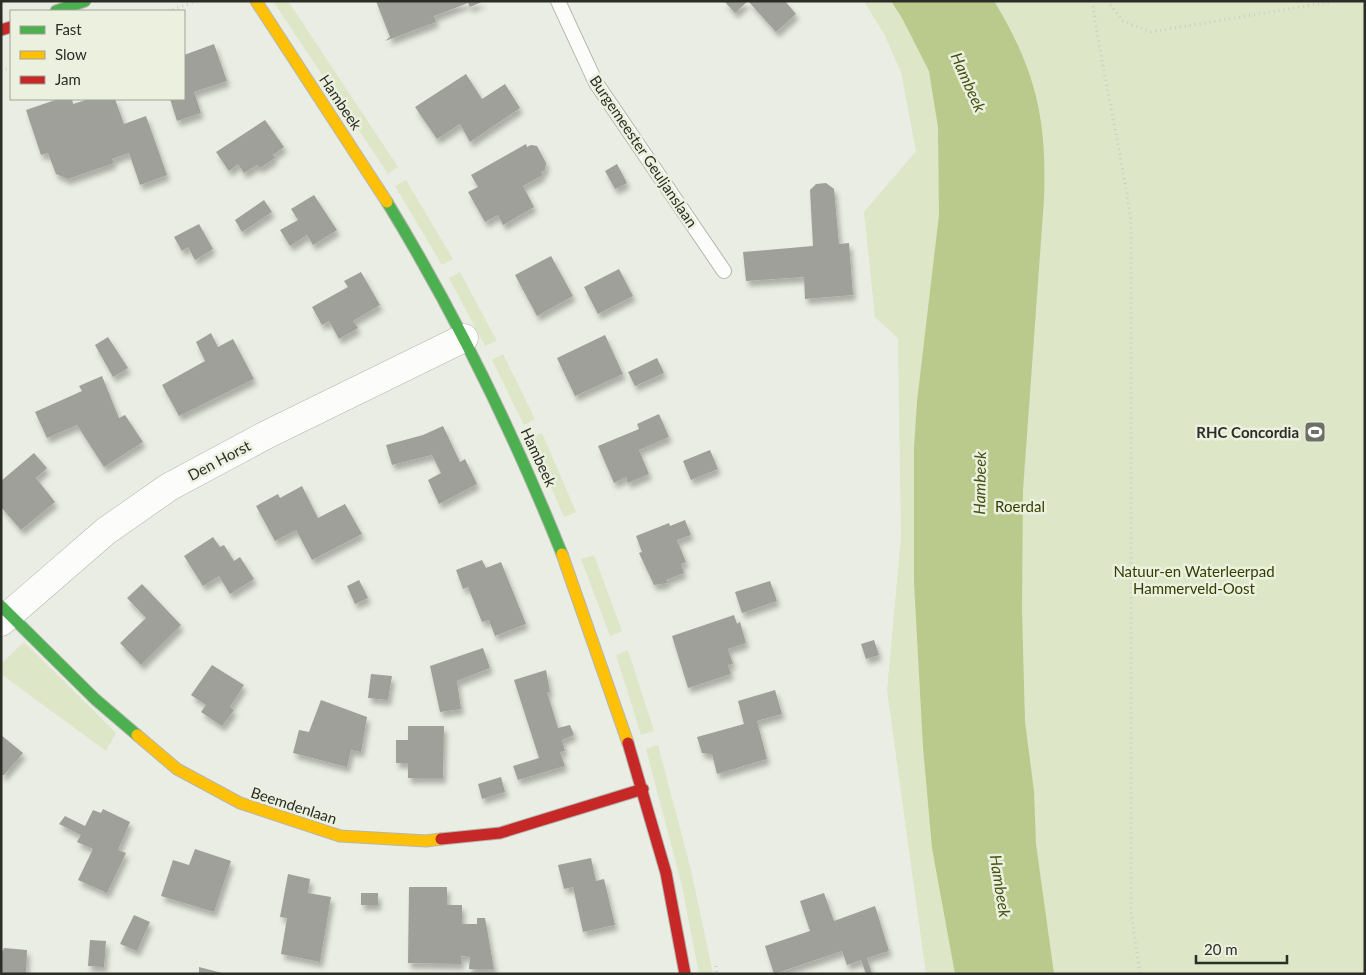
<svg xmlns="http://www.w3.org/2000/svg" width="1366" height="975" viewBox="0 0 1366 975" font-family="Lato,sans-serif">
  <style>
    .green { fill: #dde6c6 }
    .water { fill: #bac98c }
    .building { fill: #9ea099; filter: url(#shadow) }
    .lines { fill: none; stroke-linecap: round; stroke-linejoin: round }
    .lane-casing { stroke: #b4b6ae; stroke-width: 16 }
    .street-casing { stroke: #b4b6ae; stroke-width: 29 }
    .fast-casing { stroke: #b4b6ae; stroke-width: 13 }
    .slow-casing { stroke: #b4b6ae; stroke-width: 13 }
    .jam-casing { stroke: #b4b6ae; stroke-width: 13 }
    .path { stroke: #ccccca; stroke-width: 3; stroke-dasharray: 1 4; stroke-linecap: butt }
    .lane { stroke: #fcfcfb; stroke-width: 14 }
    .street { stroke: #fcfcfb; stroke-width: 28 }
    .fast { stroke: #4caf50; stroke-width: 11 }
    .slow { stroke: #ffc107; stroke-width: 11 }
    .jam { stroke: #c62828; stroke-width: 11 }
    .labels { text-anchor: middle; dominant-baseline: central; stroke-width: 5; stroke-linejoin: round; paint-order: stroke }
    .street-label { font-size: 15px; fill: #2b2d26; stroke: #ecf1df }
    .poi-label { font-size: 15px; font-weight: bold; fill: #2b2d26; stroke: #ecf1df; text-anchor: end }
    .park-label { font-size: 15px; fill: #333f00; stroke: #ecf1df }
    .water-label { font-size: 16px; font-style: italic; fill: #455114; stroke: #ecf1df }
  </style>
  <defs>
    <filter id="shadow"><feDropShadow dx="3" dy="5.5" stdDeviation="2.5" flood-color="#0004"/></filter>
  </defs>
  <rect width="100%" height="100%" fill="#eaede3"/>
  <path class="green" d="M273,1h15l110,166 -10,7z
    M864,1h501v973h-439l-39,-284 14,-153 -3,-199 -23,-21 -11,-105 52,-61 -15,-79 -17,-38z
    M406,180l47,79 -11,6 -47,-79z
    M460,272l37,69 -12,5 -36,-68z
    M503,354l32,65 -11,6 -32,-65z
    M542,433l34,79 -12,5 -34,-79z
    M594,555l28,76 -12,5 -29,-77z
    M24,642l92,91 -10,18 -105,-77v-10z
    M628,650l26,81 -13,4 -25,-80z
    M658,745l33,125 22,104h-14l-17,-88 -36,-137z"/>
  <path class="water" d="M891,1h103c42,69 53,118 50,198l-21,291 -1,120 3,112 9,69 2,53 18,130h-99l-23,-126 -9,-101 -9,-165v-134l3,-46 22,-187 -1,-88 -9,-56 -27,-53z"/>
  <path class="building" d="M376,1h108l-14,6 -2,-4 -34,13 2,6 -51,19 5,-4z
    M724,1h24l-13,12z
    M748,1h37l11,13 -20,18z
    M214,44l13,37 -33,11 7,21 -24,8 -7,-22h14v-44z
    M466,74l16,25 23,-15 15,24 -50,34 -10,-18 -23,15 -22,-32z
    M58,99h14l1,5 16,-5h26l9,25 22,-8 21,59 -27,10 -11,-32 -17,6 2,4 -46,16 -12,-5 -8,-21 -7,2 -15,-45z
    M265,120l19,27 -11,8 2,3 -15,10 -3,-3 -13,8 -6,-9 -9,7 -13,-19z
    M526,144l1,3 4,-2 6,1 9,17 -1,7 -4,2 2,3 -20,11 11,21 -31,18 -5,-10 -13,7 -17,-30 10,-5 -7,-12z
    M617,164l10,19 -12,6 -10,-18z
    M826,183l8,6 5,55 10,-1 4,52 -48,4 -1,-22 -58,4 -3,-29 70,-6 -3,-56 6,-6z
    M314,195l23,35 -24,15 -6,-10 -17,11 -10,-16 18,-10 -7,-11z
    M264,200l8,12 -30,20 -7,-12z
    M199,224l14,25 -18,11 -7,-13 -6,4 -8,-14z
    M551,256l22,40 -36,20 -22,-41z
    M619,269l14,27 -35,18 -14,-27z
    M361,272l19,33 -27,16 5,7 -19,11 -10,-18 -7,4 -10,-18 36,-20 -4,-6z
    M211,333l7,14 15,-8 21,40 -75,37 -17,-31 43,-24 -9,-19z
    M605,335l18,39 -48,22 -18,-38z
    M108,337l20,31 -15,9 -18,-32z
    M657,358l7,15 -29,13 -7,-14z
    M102,376l17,42 6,-3 18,27 -39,25 -27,-42 -30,13 -12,-26 47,-21 -3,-5z
    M659,414l10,23 -30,13 10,24 -21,9 -2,-6 -12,6 -16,-37 41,-17 -2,-5z
    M443,426l17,36 5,-3 12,25 -38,20 -11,-24 13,-7 -9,-18 -40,10 -6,-20 37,-10z
    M710,450l8,19 -27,11 -8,-19z
    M34,453l13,15 -11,10 19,24 -34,28 -20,-23v-26z
    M302,486l16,32 27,-14 17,30 -50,26 -16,-30 -21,11 -19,-35 22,-12 2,4z
    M685,520l6,15 -14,5 9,22 -5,2 3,9 -18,7 2,3 -14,2 -15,-32 3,-1 -6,-16 33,-13 1,3z
    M213,537l7,10 4,-2 10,16 6,-4 14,22 -24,15 -11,-18 -16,10 -19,-30z
    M482,560l4,8 15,-6 25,62 -31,12 -6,-16 -7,2 -14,-35 -5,2 -7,-19z
    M359,580l9,18 -13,6 -8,-18z
    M770,581l7,20 -35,12 -7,-21z
    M142,584l39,41 -40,40 -21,-22 26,-25 -19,-20z
    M734,615l3,9 3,-2 6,21 -18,6 5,15 -5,1 3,9 -43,14 -16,-52z
    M874,640l5,15 -13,4 -5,-15z
    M483,648l7,20 -33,13 4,28 -21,3 -10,-46z
    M212,665l32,20 -14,22 4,3 -12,16 -21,-14 5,-7 -15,-10z
    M546,670l4,22h-3l11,36 12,-3 4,10 -12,5 3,11 -5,1 5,14 -47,14 -5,-14 26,-8 -25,-78z
    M371,674l21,2 -4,24 -20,-2z
    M775,690l7,24 -25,7 10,38 -50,15 -5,-20 -10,-1 -5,-16 47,-13 -6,-23z
    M321,700l46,17 -6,35 -10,-2 -4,17 -54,-14 6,-23 10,2z
    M408,726h36l-1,52h-35v-15h-12v-23h12z
    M1,735l22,18 -19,22h-3z
    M501,777l4,15 -23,7 -4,-15z
    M103,809l27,13 -12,28 8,3 -19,40 -29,-13 15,-31 -16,-7 4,-7 -22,-11 6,-8 20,10 8,-16 8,3z
    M195,849l36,12 -17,51 -53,-16 12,-36 16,5z
    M591,858l5,23 8,-2 11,46 -32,7 -10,-45 -9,2 -6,-24z
    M288,874l22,5 -2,14 23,4 -11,65 -39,-8 6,-36 -7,-1z
    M409,887h38v18h15v19h15v-6h8l9,51h-25l1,-12 -9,-1v8l-53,-1z
    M361,893h17v12h-17z
    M824,893l10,28 41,-15 14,45 -22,7 5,16h-6l-5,-14 -14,5 -5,-14 -68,23 -9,-28 45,-15 -10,-30z
    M134,915l16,7 -13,29 -17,-7z
    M90,940l16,1 -2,26 -16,-1z
    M4,948l23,2 -1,24h-25v-20z
    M199,967l23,6 -1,1h-22z"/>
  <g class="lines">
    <g class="lane-casing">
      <path id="lane" d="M558,1l38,82 128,188"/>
    </g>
    <g class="street-casing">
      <path id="street" d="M1,622l105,-91 63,-44 97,-52 198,-97"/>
    </g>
    <g class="fast-casing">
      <path id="fast" d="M56,11l29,-10
        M387,202c69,113 126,230 175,352
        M1,606l94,93 42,36"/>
    </g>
    <g class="slow-casing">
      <path id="slow" d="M256,1l131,201
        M562,554l66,189
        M137,735l40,34 63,34 100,33 86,5 15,-2"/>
    </g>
    <g class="jam-casing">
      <path id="jam" d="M1,30l10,-3
        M628,743l38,130 19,101
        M441,839l59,-6 143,-44"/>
    </g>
    <path class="path" d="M1092,1c11,74 28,145 39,219v693l9,61
      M1107,1l16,20 28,11 185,-31
      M168,11l29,-10
      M1,71l10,-4
      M716,966l1,8"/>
    <use href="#lane" class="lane"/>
    <use href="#street" class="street"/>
    <use href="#fast" class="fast"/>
    <use href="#slow" class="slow"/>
    <use href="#jam" class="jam"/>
  </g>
  <defs>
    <g id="stadium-square" transform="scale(1.125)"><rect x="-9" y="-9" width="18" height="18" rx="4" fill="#6e7068" stroke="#ecf1df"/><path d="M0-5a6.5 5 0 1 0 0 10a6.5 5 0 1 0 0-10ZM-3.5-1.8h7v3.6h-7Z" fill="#fff"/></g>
  </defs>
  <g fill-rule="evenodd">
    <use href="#stadium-square" x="1315" y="432"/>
  </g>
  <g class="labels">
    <g class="street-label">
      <text transform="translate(341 102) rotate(56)">Hambeek</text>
      <text transform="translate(644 151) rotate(56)">Burgemeester Geuljanslaan</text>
      <text transform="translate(539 457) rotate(65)">Hambeek</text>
      <text transform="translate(219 460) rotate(-28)">Den Horst</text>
      <text transform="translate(294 805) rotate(18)">Beemdenlaan</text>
    </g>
    <g class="poi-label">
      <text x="1299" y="432">RHC Concordia</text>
    </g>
    <g class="park-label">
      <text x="1020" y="506">Roerdal</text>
      <text x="1194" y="571">Natuur-en Waterleerpad<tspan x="1194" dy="17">Hammerveld-Oost</tspan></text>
    </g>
    <g class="water-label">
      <text transform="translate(969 82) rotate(66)">Hambeek</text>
      <text transform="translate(979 483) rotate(-89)">Hambeek</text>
      <text transform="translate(1001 886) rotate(81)">Hambeek</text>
    </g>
  </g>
  <rect width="1366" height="975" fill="none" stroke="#2b2d26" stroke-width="5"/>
  <rect x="10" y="10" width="175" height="90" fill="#ecf1df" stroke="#9fa395"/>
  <rect x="20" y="26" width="25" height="8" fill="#4caf50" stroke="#9fa395"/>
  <text x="55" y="35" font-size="15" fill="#2b2d26">Fast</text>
  <rect x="20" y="51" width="25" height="8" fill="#ffc107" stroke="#9fa395"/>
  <text x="55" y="60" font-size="15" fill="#2b2d26">Slow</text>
  <rect x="20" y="76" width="25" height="8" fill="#c62828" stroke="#9fa395"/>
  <text x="55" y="85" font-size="15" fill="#2b2d26">Jam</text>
  <path d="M1196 955v8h91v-8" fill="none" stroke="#2b2d26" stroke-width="2.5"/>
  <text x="1204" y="955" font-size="15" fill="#2b2d26" stroke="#ecf1df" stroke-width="4" paint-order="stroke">20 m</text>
</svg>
